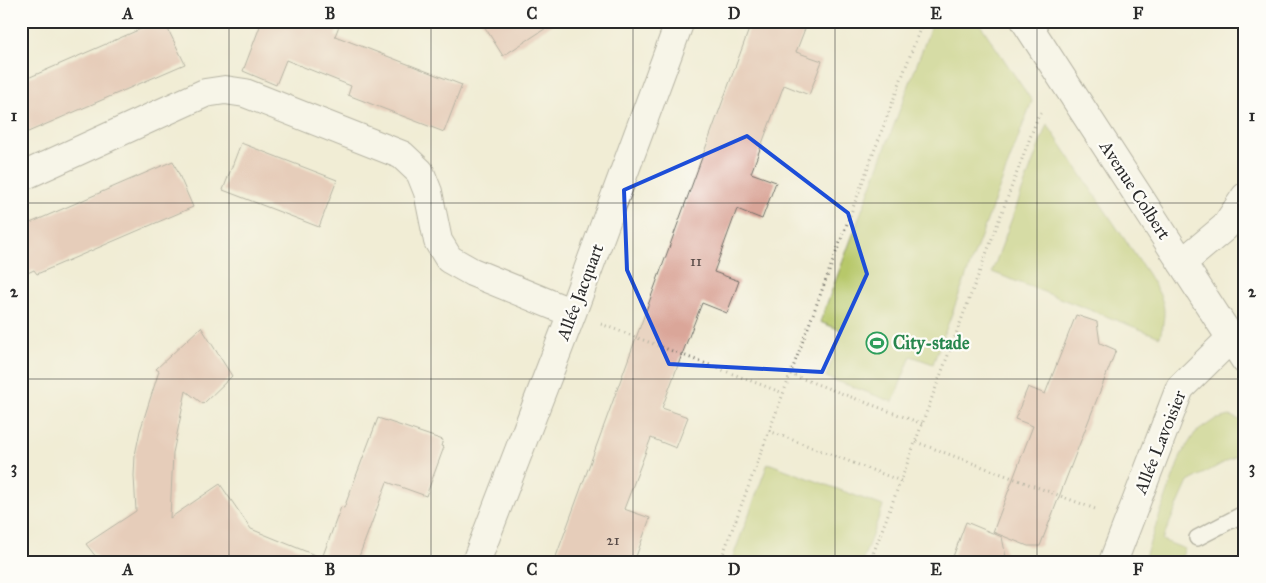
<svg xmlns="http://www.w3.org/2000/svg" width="1266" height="583" viewBox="0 0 1266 583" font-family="'IM FELL Great Primer',serif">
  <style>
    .green { fill: #b7c86b; stroke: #717a4b }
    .building { fill: #daa699 }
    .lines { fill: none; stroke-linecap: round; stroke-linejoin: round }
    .lane-casing { stroke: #706f67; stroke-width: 18 }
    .street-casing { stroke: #706f67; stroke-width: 30 }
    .path { stroke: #706f67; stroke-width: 3; stroke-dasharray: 1 4; stroke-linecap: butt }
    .lane { stroke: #fff; stroke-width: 15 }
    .street { stroke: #fff; stroke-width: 28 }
    .marked { fill: none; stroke: #1d4ed8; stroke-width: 4; stroke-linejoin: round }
    .grid { fill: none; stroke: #2b2b2b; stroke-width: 1; stroke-opacity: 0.55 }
    .labels { text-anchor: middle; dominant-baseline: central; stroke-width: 4.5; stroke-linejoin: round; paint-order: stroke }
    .number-label { font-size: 15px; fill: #574a46 }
    .street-label { font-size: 18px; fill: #2b2b2b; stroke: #fdfcf7 }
    .leisure-label { font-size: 18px; font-weight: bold; fill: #27864d; stroke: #fdfcf7; text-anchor: start }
    .neatline { fill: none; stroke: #2b2b2b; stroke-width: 2 }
    .grid-label { font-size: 16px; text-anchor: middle; font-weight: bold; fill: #2b2b2b }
  </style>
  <rect width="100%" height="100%" fill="#fdfcf7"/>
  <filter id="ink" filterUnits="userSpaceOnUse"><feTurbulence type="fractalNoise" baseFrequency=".02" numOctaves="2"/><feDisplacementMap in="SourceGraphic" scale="10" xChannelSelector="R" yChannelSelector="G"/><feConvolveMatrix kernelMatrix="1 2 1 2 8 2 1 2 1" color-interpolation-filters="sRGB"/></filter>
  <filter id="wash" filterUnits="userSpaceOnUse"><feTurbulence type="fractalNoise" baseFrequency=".0096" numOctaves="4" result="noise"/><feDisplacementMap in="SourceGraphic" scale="20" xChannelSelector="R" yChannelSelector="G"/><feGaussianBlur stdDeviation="1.12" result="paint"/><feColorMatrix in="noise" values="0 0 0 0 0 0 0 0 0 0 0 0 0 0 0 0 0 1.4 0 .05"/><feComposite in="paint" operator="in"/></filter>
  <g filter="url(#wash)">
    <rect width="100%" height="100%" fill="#f1edd6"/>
    <path class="green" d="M933,21h45l54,80 -99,263 -22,-8 -18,46 -67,-25 17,-46 -23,-9z
      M1047,124l101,150c16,27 20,31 12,63l-168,-65z
      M1230,416l15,6v43l-7,-10 -50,27 -26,58 23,9 -5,13h-37l38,-107 14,-22 19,-13z
      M768,463l115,43 -21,56h-131z"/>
    <g id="blocks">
      <path class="building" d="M159,21h5l21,43 -157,68 -7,-17v-34z
        M262,21h79l-6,15 127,49 -18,47 -96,-37 3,-9 -65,-26 -10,25 -33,-14z
        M481,21h76l-54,35z
        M752,21h56l-12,31 26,9 -13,34 -25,-10 -33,88 25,9 -14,37 -25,-10 -23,63 25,9 -5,14 -7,18 -25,-10 -21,54 -19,51 26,9 -12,31 -25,-10 -27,71 26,9 -16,44h-80z
        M241,143l96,37 -18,47 -96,-37z
        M173,161l20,46 -156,67 -3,-4 -13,6v-49z
        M1076,315l21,7 3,21 16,7 -76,196h-12l-35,-14 40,-106 -18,-7 13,-32 17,7z
        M201,327l31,49 -29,28 -17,-13 -13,62 -3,65 50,-34 31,45 71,29 19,-51 3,1 34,-90 65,22 -2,6 3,1 -18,49 -39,-14 -30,80h-257l-14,-18 50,-33 -2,-35 1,-21 5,-24 19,-60 -3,-2z
        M966,522l36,15 5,25h-56z"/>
    </g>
  </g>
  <g filter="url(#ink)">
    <use href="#blocks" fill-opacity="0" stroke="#706f67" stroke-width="1"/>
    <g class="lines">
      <g class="lane-casing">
        <path id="lane" d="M1197,538l48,-25"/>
      </g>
      <g class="street-casing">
        <path id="street" d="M1025,21l220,339
          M21,177l184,-84 20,-3 20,3 157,62 18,17 8,20 10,49 11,18 23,13 100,41
          M1182,263l43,-36 20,-30
          M476,562l96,-249 108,-292
          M1113,562l67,-174 51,-50"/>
      </g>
      <path class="path" d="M601,324l182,69
        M790,374l133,50
        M769,431l132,50
        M916,442l182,68
        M720,562l203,-541
        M870,562l169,-448 5,-3"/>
      <use href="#lane" class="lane"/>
      <use href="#street" class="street"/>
    </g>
  </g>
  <path d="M0 0H1266V583H0ZM747,136l101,77 19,61 -45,98 -153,-8 -42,-94 -3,-80z" fill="#f1edd6" fill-opacity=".55" fill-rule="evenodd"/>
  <path class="marked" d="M747,136l101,77 19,61 -45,98 -153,-8 -42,-94 -3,-80z"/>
  <path class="grid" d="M229,21v541M431,21v541M633,21v541M835,21v541M1037,21v541M21,203h1224M21,379h1224"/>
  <defs>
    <g id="stadium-ring" transform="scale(1.125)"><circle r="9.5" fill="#fdfcf7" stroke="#2e9e5b" stroke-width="1.5"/><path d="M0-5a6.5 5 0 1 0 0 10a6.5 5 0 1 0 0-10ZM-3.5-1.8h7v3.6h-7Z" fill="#2e9e5b"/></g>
  </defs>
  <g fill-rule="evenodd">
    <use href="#stadium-ring" x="877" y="343"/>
  </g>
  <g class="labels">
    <g class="number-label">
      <text x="696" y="261">11</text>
      <text x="613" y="540">21</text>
    </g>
    <g class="street-label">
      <text transform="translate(1135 190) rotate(57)">Avenue Colbert</text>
      <text transform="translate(580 292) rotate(-69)">Allée Jacquart</text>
      <text transform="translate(1160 442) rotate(-68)">Allée Lavoisier</text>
    </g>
    <g class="leisure-label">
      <text x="893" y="343">City-stade</text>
    </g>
  </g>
  <rect width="1266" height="583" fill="none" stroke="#fdfcf7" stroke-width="55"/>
  <rect x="28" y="28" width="1210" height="528" class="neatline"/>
  <g class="grid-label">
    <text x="128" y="19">A</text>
    <text x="330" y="19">B</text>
    <text x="532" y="19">C</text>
    <text x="734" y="19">D</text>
    <text x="936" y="19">E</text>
    <text x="1138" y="19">F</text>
    <text x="14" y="121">1</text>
    <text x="1252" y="121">1</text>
    <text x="14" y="297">2</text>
    <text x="1252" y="297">2</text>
    <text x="14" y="473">3</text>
    <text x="1252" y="473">3</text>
    <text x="128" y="575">A</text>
    <text x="330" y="575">B</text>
    <text x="532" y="575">C</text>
    <text x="734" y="575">D</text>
    <text x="936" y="575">E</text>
    <text x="1138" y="575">F</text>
  </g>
</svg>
